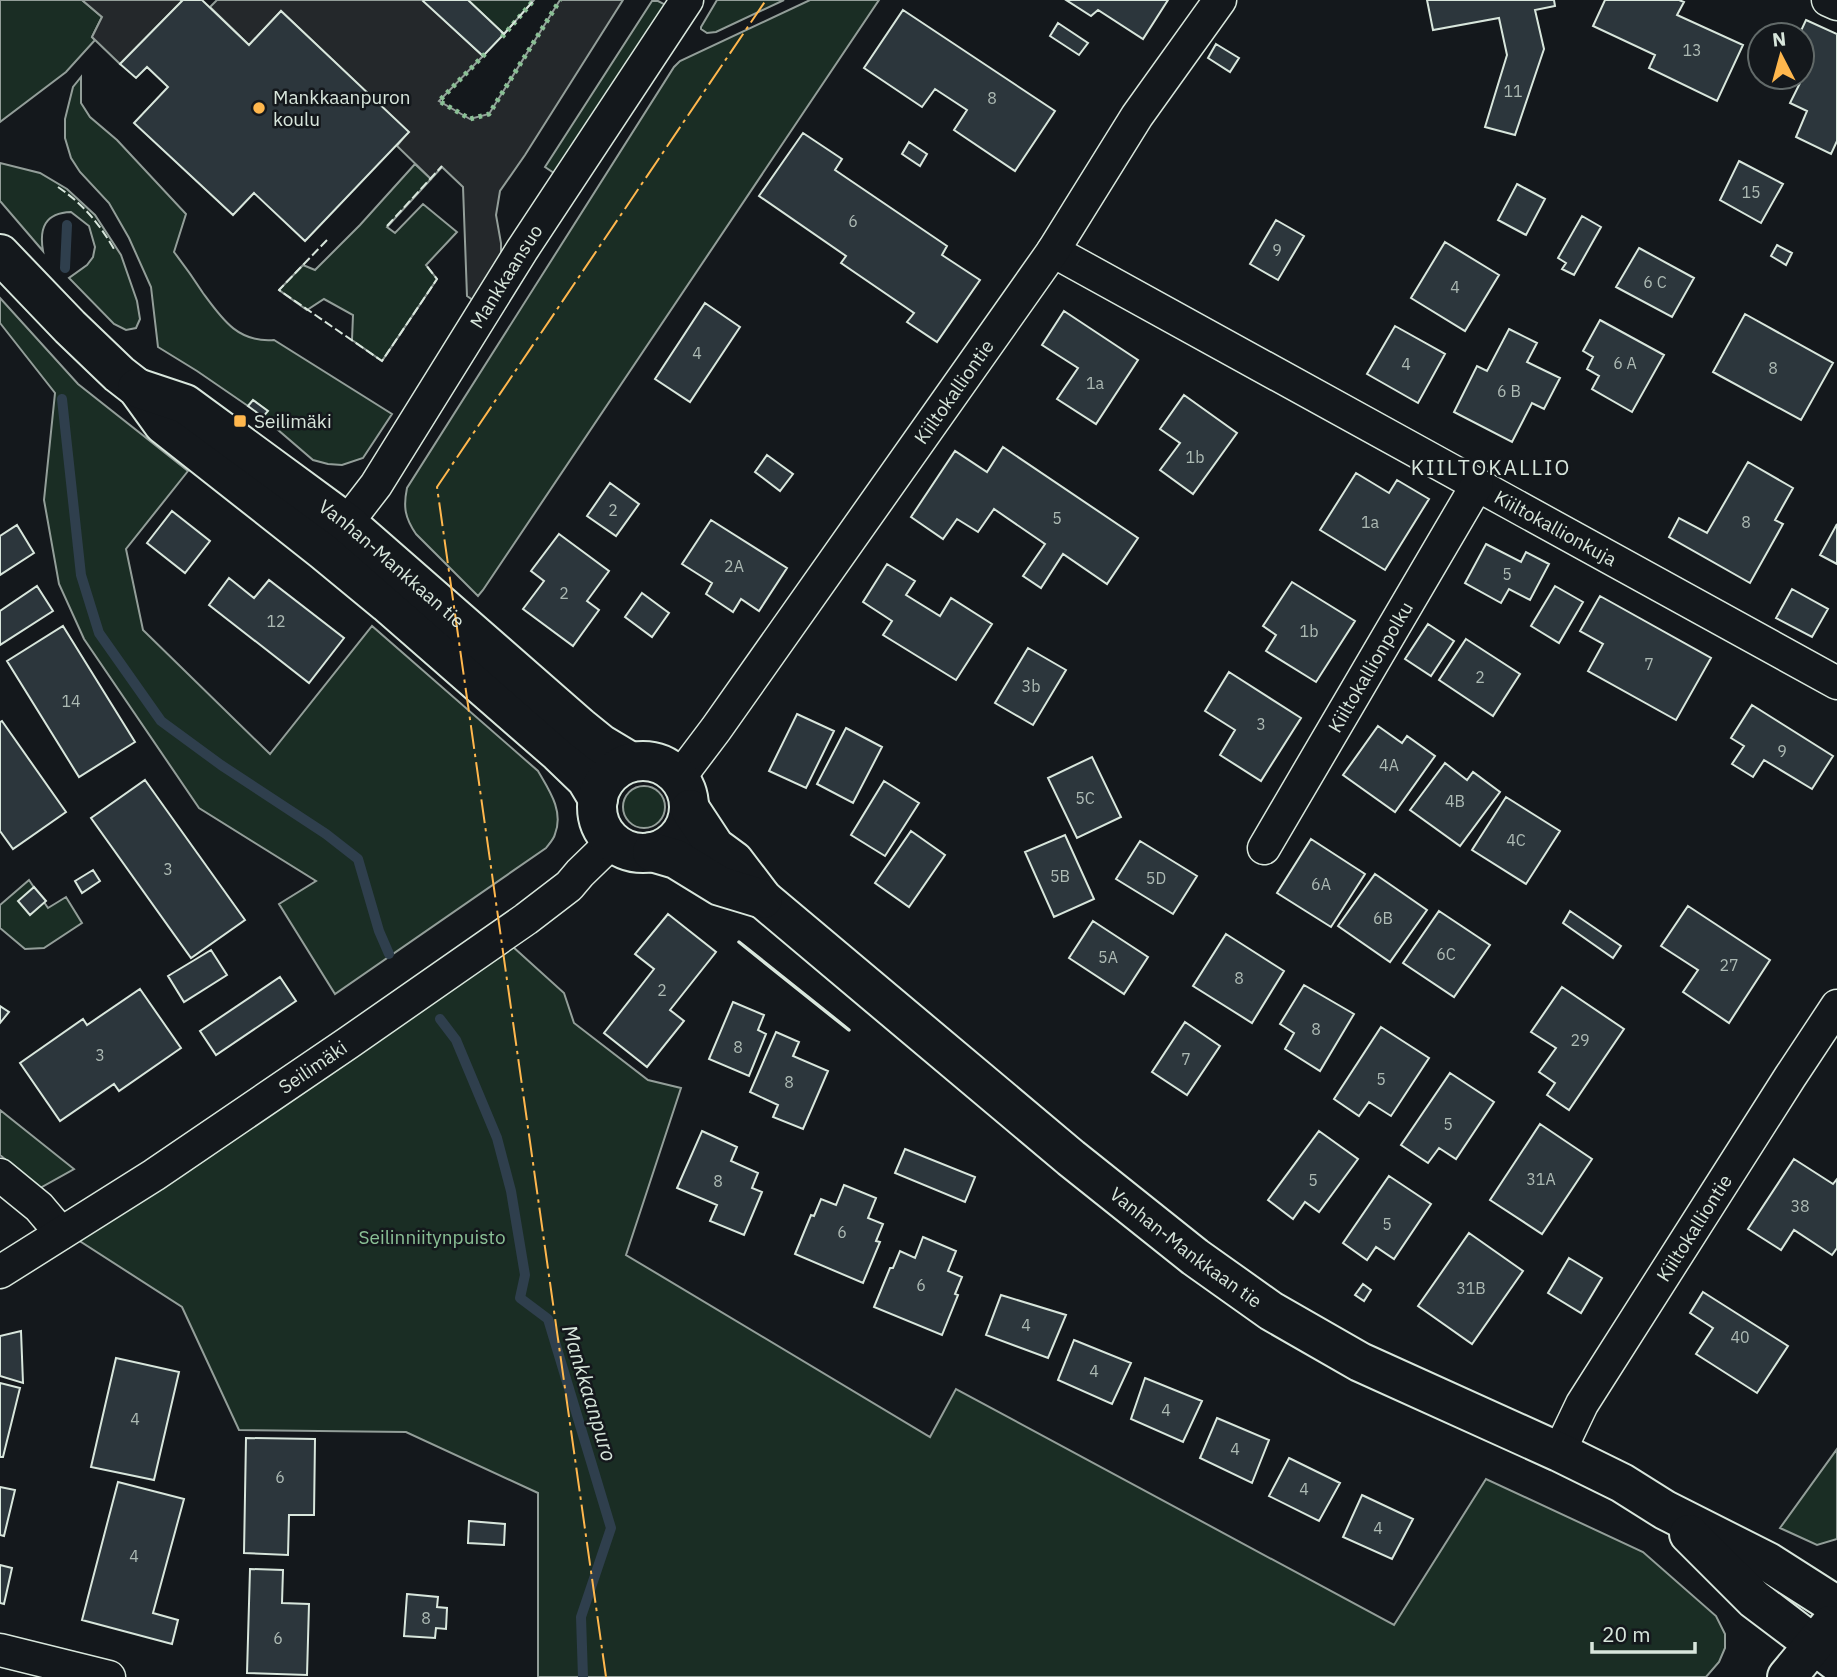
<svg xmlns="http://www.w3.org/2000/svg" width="1837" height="1677" viewBox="0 0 1837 1677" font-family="'IBM Plex Sans',sans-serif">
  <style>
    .green { fill: #1a2d24; stroke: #939e99; stroke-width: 2 }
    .parking { fill: #24282b; stroke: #939e99; stroke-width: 2 }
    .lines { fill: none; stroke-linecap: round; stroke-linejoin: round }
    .stream { stroke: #2f3f4d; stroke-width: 10 }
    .building { fill: #2c363c; stroke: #d8e6dc; stroke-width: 2 }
    .street-casing { stroke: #d8e6dc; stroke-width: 35 }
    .secondary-casing { stroke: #d8e6dc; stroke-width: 42 }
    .street { stroke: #14181c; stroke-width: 32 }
    .secondary { stroke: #14181c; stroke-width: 38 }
    .hedge { stroke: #8ac095; stroke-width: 5; stroke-dasharray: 3.5 5; stroke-linecap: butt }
    .fence { stroke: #d8e6dc; stroke-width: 2; stroke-dasharray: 9 3.5; stroke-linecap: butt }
    .wall { stroke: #d8e6dc; stroke-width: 3.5 }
    .power { stroke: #ffb74d; stroke-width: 2; stroke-dasharray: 24 5 3.5 5; stroke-linecap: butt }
    .poi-dot { fill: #ffb74d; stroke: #14181c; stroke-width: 2.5 }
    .labels { text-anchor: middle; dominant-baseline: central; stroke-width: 5; stroke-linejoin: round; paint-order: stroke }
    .number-label { font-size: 16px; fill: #adbab4 }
    .poi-label { font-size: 19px; fill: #d8e6dc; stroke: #14181c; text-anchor: start }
    .street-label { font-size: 19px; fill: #d8e6dc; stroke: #14181c }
    .park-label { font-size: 19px; fill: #8ac095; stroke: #14181c }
    .neighbourhood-label { font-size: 21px; letter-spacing: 2px; fill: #d8e6dc; stroke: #14181c }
    .water-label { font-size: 21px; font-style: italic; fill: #d8e6dc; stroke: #14181c }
  </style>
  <rect width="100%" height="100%" fill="#14181c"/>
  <path class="green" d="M0,0h82l20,17 -10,20 3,3 -29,32 -66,50z
    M468,0h66l-30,34z
    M717,0h67l-68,32 -9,1 -6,-4v-2z
    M810,0h69l-396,590 -5,6 -62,-62c-11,-16 -13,-27 -9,-46l267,-421 6,-6z
    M652,1h6l6,3v4l-107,167 -12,-8z
    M81,77v26l9,14 27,23 69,74 -12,38c10,13 20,27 29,41 19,26 35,50 71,47l118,74 -29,44 -21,7 -14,-1 -15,-4 -50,-43 4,-6 -14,-11 -5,6 -51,-35 -39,-24 -7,-60 -22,-49 -20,-35 -29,-31 -9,-14 -6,-20v-19l8,-32z
    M0,163l40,10 27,16 28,26 26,40 16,46 3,18 -4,9 -10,2 -12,-6 -45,-46 18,-13 6,-8 2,-10 -6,-21 -18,-14c-26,1 -32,16 -28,39l-43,-50z
    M415,164l16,15 -44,48 8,6 28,-29 34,28 -31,33 11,14 -55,82 -30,-21 1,-25 -29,-16 -17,11 -28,-20 24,-25 12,5 45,-45z
    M0,298l78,86 110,87 -62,78 17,81 127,124 102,-128 166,145c11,19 26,40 17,63 -1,5 -6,10 -9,14l-211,146 -56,-90 37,-23 -117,-73 -115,-169 -25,-55 -15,-84 11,-107 -55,-70z
    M623 807a21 21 0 1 1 42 0a21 21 0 1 1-42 0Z
    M29,880l19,28 18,-11 16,26 -38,25 -19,1 -25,-21v-23z
    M512,946l52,47 10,30 74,57 33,8 -55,167 304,182 26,-48 438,236 92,-146 157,73 73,64 9,18v14l-6,14 -13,15h-1168v-184l-132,-61 -167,-2 -57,-123 -107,-69z
    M0,1110l74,59 -34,19 -40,-33z
    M1837,1449v90l-20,6 -37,-17z"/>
  <path class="parking" d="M82,0h99l1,1 -62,63 -28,-27 10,-20z
    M217,0h207v1l59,55 -44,45 31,18 19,-5 71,-114h63l-98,155 -25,36 -4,24 5,28v15l-24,45 -10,-7 -4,-109 -21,-20 -11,12 -34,-33 11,-14 -127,-121 -32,34 -39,-38z"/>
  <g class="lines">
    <path class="stream" d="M65,268l2,-43
      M62,399l19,176 18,58 62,88 60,44 105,69 32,25 21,72 10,23
      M440,1019l16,21 41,98 14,53 14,84 -5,23 28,21 63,209 -30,89 2,60"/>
  </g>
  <path class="building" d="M181,0h21l47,45 32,-34 128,121 -104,109 -51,-48 -21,22 -99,-92 34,-36 -21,-20 -11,11 -16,-14 62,-63z
    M424,0h44l36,34 -21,22 -60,-55z
    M1066,0h102l-25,39 -45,-29 -7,6z
    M1427,0h127l1,6 -20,4 9,39 -29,86 -30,-8 22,-72 -8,-37 -66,12z
    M1605,0h74l5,2 -7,13 66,30 -26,56 -68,-33 6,-13 -62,-29z
    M903,10l152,101 -40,60 -61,-41 13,-20 -32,-21 -13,18 -58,-39z
    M1806,20l31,14v107l-6,13 -35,-17 11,-26 -17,-8 19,-38 -7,-3v-27h-3z
    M1058,23l30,20 -9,12 -29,-19z
    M1216,44l23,14 -9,14 -22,-14z
    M803,133l39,26 -7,11 112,76 -5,9 38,25 -43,62 -30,-20 7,-9 -73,-50 5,-7 -87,-60z
    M909,142l18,12 -7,12 -18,-12z
    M1739,161l44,23 -22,39 -41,-23z
    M1517,184l28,15 -19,36 -28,-15z
    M1582,216l19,11 -27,48 -12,-6 4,-6 -8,-5z
    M1276,220l28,16 -26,44 -28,-16z
    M1445,242l54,33 -34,56 -54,-33z
    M1777,245l15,8 -6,12 -15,-9z
    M1639,248l55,30 -22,39 -56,-30z
    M705,303l35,24 -50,75 -35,-23z
    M1064,311l74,49 -42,64 -39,-25 21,-31 -36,-23z
    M1745,314l88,49 -32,57 -88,-48z
    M1600,320l64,35 -32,57 -40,-23 7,-13 -12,-7 6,-12 -10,-6z
    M1395,326l50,28 -27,49 -51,-29z
    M1509,329l28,14 -10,19 33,16 -16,31 -12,-6 -20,39 -58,-30 23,-46 10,5z
    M1184,395l53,38 -44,61 -33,-24 20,-27 -20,-14z
    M253,400l15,11 -5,6 -15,-11z
    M1003,447l135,91 -31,46 -44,-30 -22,34 -18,-12 22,-32 -51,-35 -16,23 -21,-13 -14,20 -32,-22 44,-66 32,21z
    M767,455l26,19 -13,17 -25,-19z
    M1748,462l45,26 -18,32 8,4 -33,59 -81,-46 10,-19 28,15z
    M1356,473l33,20 8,-13 32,19 -44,71 -65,-40z
    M610,483l29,21 -23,32 -29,-20z
    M172,511l38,30 -25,32 -38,-30z
    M711,520l76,48 -28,43 -18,-12 -8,13 -27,-18 6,-11 -30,-19z
    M1837,524v40l-17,-9z
    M17,525l17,28 -34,22v-39z
    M559,534l50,37 -22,30 12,9 -26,36 -50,-37 21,-28 -13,-10z
    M1486,544l35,18 5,-10 23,12 -19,36 -21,-11 -8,14 -36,-20z
    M887,564l28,17 -9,14 34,21 11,-18 41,26 -36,56 -73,-45 9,-14 -29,-19z
    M229,578l25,20 15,-18 75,58 -35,45 -100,-78z
    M1292,582l63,39 -39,61 -50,-31 10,-16 -13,-9z
    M37,586l16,25 -53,34v-34z
    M1555,586l28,16 -24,41 -28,-17z
    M1792,589l36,20 -16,28 -36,-19z
    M642,593l27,20 -17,24 -27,-20z
    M1600,596l111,62 -35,62 -88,-49 15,-27 -23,-13z
    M1428,624l26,17 -23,35 -26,-17z
    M63,626l72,116 -56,35 -72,-116z
    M1466,639l54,35 -27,42 -54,-36z
    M1028,648l38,22 -33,55 -38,-22z
    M1229,672l72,46 -40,63 -41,-26 15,-25 -30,-19z
    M1752,705l81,51 -21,33 -48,-29 -11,17 -21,-13 12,-18 -13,-8z
    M797,714l37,17 -28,57 -37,-17z
    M2,721l64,91 -53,37 -13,-18v-109z
    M1378,726l24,17 5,-7 28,20 -40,56 -52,-37z
    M846,728l36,19 -29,56 -36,-19z
    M1092,757l29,60 -44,21 -29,-60z
    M1445,763l22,17 6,-8 27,20 -40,54 -50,-36z
    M145,780l100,140 -54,38 -100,-140z
    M884,781l35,22 -34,53 -34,-21z
    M1506,797l54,34 -34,53 -54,-34z
    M911,831l34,24 -36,52 -34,-24z
    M1065,835l29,64 -40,18 -29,-65z
    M1311,839l54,35 -34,53 -54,-34z
    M1140,841l57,35 -24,38 -57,-35z
    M93,870l7,11 -18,12 -7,-12z
    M1375,874l52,36 -37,52 -52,-36z
    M34,887l12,14 -16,14 -12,-14z
    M1688,906l82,54 -41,63 -46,-31 15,-22 -37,-24z
    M1439,911l51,34 -36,52 -51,-34z
    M1570,911l51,35 -8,12 -50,-35z
    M668,914l48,38 -46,58 14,11 -37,46 -43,-34 50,-64 -19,-15z
    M1093,921l55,36 -24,37 -55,-36z
    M1226,934l58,37 -32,52 -59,-37z
    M211,950l16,25 -43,27 -16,-26z
    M280,977l16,24 -80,54 -16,-24z
    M1304,985l50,29 -34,57 -35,-22 9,-16 -14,-9z
    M1562,987l62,42 -55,81 -22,-15 8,-12 -16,-11 17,-24 -25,-16z
    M140,989l41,59 -62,43 -5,-7 -54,37 -40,-58 63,-44 4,6z
    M733,1002l31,13 -6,15 8,4 -17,42 -40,-17z
    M0,1006l9,6 -9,11z
    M1185,1022l35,24 -33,49 -35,-23z
    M1381,1027l48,31 -38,58 -22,-14 -10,14 -25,-17z
    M776,1032l23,10 -6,14 35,15 -25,58 -30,-12 5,-12 -28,-13z
    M1450,1073l44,29 -38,57 -17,-11 -11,15 -27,-18z
    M1540,1124l52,35 -50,75 -52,-34z
    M702,1131l35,16 -6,14 27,12 -6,15 10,4 -18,43 -34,-14 7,-16 -40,-17z
    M1319,1131l39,28 -39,53 -14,-10 -12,17 -25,-19z
    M905,1149l70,28 -10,25 -70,-29z
    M1794,1159l39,25 4,-5v69l-5,7 -38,-25 -13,20 -33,-21z
    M1389,1176l42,28 -37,55 -18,-12 -9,13 -24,-17z
    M844,1185l32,13 -8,20 15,6 -7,17 4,1 -17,41 -68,-29 16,-39 3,1 7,-17 15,6z
    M1469,1233l54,38 -51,73 -54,-38z
    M923,1237l33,14 -8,20 14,6 -7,17 3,1 -16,40 -68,-28 16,-39h3l7,-17 15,7z
    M1569,1258l33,20 -21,35 -33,-20z
    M1363,1284l8,6 -7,11 -9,-6z
    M1703,1292l85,54 -31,47 -61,-39 17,-26 -23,-15z
    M1001,1295l65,20 -18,43 -62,-23z
    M21,1331l2,52 -23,-7v-40z
    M1074,1340l57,23 -19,41 -54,-24z
    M116,1358l63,14 -25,108 -63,-13z
    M1145,1378l57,23 -19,41 -52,-23z
    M0,1383l20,5 -17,69h-3z
    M1217,1418l52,22 -17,43 -52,-25z
    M246,1438l69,1 -1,76h-25l-1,40 -44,-2z
    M1289,1458l51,25 -21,38 -50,-25z
    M118,1482l66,17 -31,114 25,7 -6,24 -90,-24z
    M0,1487l15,3 -11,46 -4,-1z
    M1362,1495l51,24 -21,40 -49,-22z
    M469,1521l36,3 -1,21 -36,-2z
    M0,1565l12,3 -8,36 -4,-1z
    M250,1569l33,1 -1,33 27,1 -2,71 -60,-2z
    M407,1594l31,3 -1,10 10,1 -1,21 -10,-1 -1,10 -31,-2z"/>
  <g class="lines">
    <g class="street-casing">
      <g id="street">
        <path d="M1828,0l9,4"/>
        <path id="s1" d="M1053,251l784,432"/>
        <path id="s2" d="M332,542l44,-57 146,-235 165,-250"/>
        <path id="s3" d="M679,778l37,-49 337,-478 84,-135 83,-116"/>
        <path id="s4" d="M1264,848l213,-363"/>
        <path d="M0,1175l39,32 22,26"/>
        <path id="s5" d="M0,1272l154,-97 194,-132 178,-124 43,-33 11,-13 33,-32"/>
        <path id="s6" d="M1559,1452l23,-48 208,-327 47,-71"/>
        <path d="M0,1650l109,27"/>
      </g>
    </g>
    <g class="secondary-casing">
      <g id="secondary">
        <path d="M0,254l70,73 49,47 18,14 26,36 161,127 63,52 172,150 27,26 12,20"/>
        <path id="s7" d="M137,388l48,16 162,119 233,204 21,17 30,18"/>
        <circle cx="643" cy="807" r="46"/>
        <path id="s8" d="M690,809l25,38 19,14 29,38 308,259 124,99 76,54 89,51 199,90 63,31 43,27 103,52 69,44"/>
        <path d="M652,852l24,7 44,27 43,13"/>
        <path d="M1689,1534l65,65 83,63"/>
        <path d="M1787,1677l43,-52"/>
      </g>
    </g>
    <use href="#street" class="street"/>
    <use href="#secondary" class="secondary"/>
    <path class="hedge" d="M502,37l32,-37
      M485,54l-46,47 31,18 19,-5 71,-114"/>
    <path class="fence" d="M501,32l3,2 30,-34
      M58,187c26,18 40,35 56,62
      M387,226l55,-60
      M327,240l-48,50 103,71 55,-82 -11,-14"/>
    <path class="wall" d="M739,942l110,88"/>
    <path class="power" d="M606,1677l-169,-1190 329,-487"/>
  </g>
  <g class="poi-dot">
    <circle cx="259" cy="108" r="7"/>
    <rect x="233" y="414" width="14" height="14" rx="3.5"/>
  </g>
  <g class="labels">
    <g class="number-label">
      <text x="1692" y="50">13</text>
      <text x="1513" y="91">11</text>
      <text x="992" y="98">8</text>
      <text x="1751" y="192">15</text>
      <text x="853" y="221">6</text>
      <text x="1277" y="250">9</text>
      <text x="1655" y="282">6 C</text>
      <text x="1455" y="287">4</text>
      <text x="697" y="353">4</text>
      <text x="1625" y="363">6 A</text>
      <text x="1406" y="364">4</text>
      <text x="1773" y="368">8</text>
      <text x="1095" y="383">1a</text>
      <text x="1509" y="391">6 B</text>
      <text x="1195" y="457">1b</text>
      <text x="613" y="510">2</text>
      <text x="1057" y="518">5</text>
      <text x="1370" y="522">1a</text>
      <text x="1746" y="522">8</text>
      <text x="734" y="566">2A</text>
      <text x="1507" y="574">5</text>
      <text x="564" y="593">2</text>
      <text x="276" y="621">12</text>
      <text x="1309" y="631">1b</text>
      <text x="1649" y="664">7</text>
      <text x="1480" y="677">2</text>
      <text x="1031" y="686">3b</text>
      <text x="71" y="701">14</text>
      <text x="1261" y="724">3</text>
      <text x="1782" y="751">9</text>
      <text x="1389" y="765">4A</text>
      <text x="1085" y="798">5C</text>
      <text x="1455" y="801">4B</text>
      <text x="1516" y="840">4C</text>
      <text x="168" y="869">3</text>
      <text x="1060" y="876">5B</text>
      <text x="1156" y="878">5D</text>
      <text x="1321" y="884">6A</text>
      <text x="1383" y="918">6B</text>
      <text x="1446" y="954">6C</text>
      <text x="1108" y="957">5A</text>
      <text x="1729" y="965">27</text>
      <text x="1239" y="978">8</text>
      <text x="662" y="990">2</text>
      <text x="1316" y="1029">8</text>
      <text x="1580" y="1040">29</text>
      <text x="738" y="1047">8</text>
      <text x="100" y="1055">3</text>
      <text x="1186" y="1059">7</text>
      <text x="1381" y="1079">5</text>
      <text x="789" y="1082">8</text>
      <text x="1448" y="1124">5</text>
      <text x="1541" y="1179">31A</text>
      <text x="1313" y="1180">5</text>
      <text x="718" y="1181">8</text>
      <text x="1800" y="1206">38</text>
      <text x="1387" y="1224">5</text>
      <text x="842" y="1232">6</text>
      <text x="921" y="1285">6</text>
      <text x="1471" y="1288">31B</text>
      <text x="1026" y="1325">4</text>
      <text x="1740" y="1337">40</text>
      <text x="1094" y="1371">4</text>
      <text x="1166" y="1410">4</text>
      <text x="135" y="1419">4</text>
      <text x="1235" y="1449">4</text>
      <text x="280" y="1477">6</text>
      <text x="1304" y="1489">4</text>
      <text x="1378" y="1528">4</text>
      <text x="134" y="1556">4</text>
      <text x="426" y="1618">8</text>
      <text x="278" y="1638">6</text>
    </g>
    <g class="poi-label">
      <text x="273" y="97">Mankkaanpuron<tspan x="273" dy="22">koulu</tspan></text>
      <text x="254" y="421">Seilimäki</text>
    </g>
    <g class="street-label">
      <text stroke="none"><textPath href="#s2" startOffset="318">Mankkaansuo</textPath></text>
      <text stroke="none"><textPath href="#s3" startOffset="474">Kiiltokalliontie</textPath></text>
      <text stroke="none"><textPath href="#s1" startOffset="574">Kiiltokallionkuja</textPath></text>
      <text stroke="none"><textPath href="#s7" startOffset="312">Vanhan-Mankkaan tie</textPath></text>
      <text stroke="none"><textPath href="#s4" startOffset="210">Kiiltokallionpolku</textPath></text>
      <text stroke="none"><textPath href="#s5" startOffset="374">Seilimäki</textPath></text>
      <text stroke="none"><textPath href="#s6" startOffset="262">Kiiltokalliontie</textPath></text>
      <text stroke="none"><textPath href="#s8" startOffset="665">Vanhan-Mankkaan tie</textPath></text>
    </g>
    <g class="park-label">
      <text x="432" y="1237">Seilinniitynpuisto</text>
    </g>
    <g class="neighbourhood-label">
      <text x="1491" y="467">KIILTOKALLIO</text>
    </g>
    <g class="water-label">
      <text transform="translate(590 1393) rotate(73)">Mankkaanpuro</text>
    </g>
  </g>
  <g transform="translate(1781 56) rotate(354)"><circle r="33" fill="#14181c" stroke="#626a69" stroke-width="2"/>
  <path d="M0-5L12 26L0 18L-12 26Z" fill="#ffb74d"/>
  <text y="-10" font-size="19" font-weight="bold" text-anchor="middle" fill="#d8e6dc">N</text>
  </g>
  <path d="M1592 1642v10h103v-10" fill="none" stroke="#d8e6dc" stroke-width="3.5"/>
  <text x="1602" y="1642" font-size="21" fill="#d8e6dc" stroke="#14181c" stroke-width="5" paint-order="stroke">20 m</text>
</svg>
